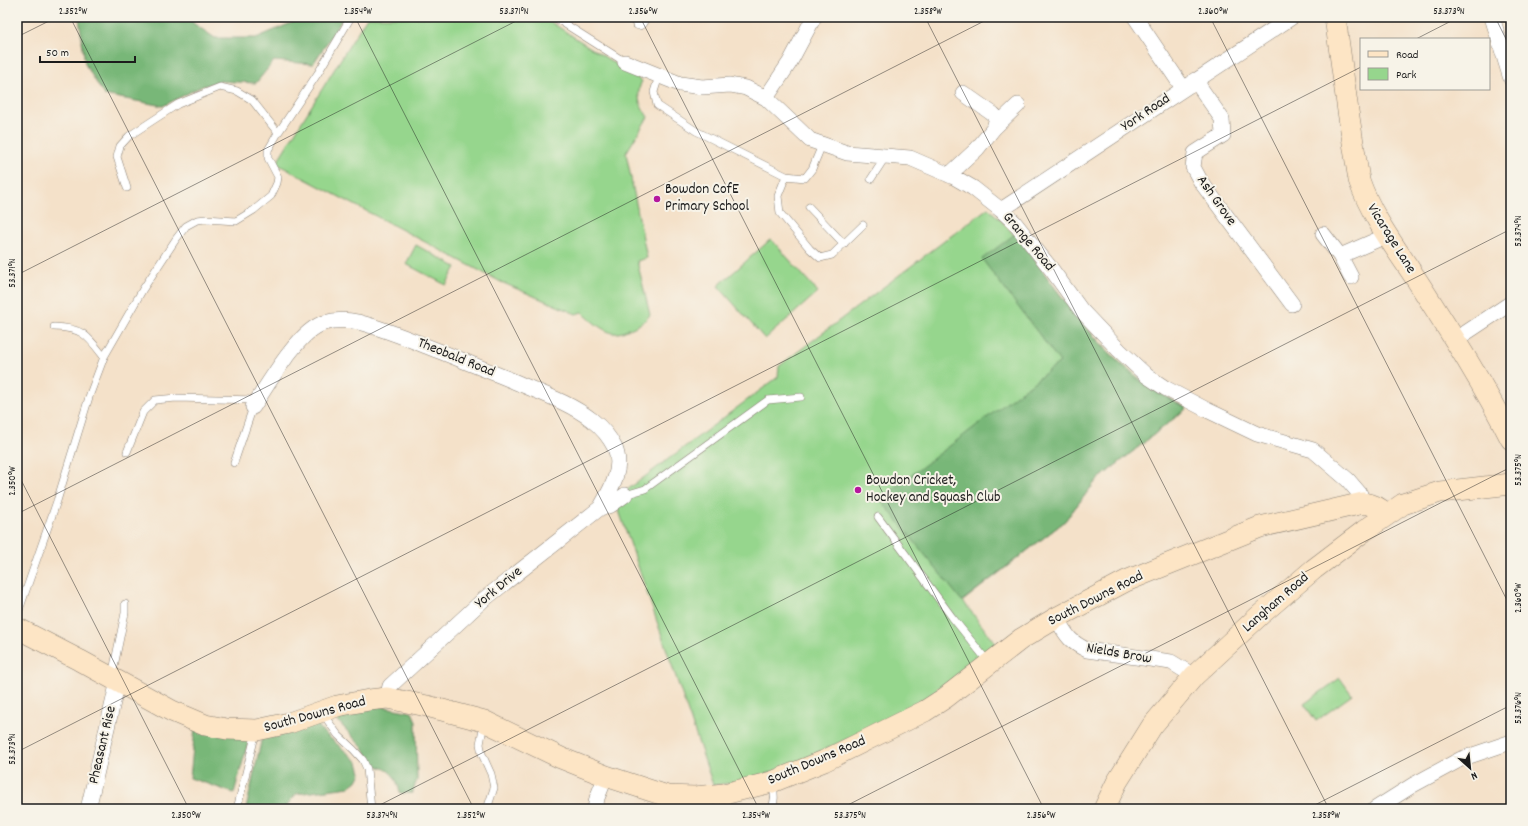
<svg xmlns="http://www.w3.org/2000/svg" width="1528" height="826" viewBox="0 0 1528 826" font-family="Dekko,sans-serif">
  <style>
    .green { fill: #96d68d; stroke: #597954 }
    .forest { fill: #78b778; stroke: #4a6a4a }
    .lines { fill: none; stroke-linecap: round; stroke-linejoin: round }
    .lane-casing { stroke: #887e72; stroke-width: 8 }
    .street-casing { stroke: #887e72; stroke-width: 16 }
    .secondary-casing { stroke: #887e72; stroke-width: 22 }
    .lane { stroke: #fff; stroke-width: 7 }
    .street { stroke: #fff; stroke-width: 15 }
    .secondary { stroke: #fde5c5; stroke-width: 21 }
    .ticks { fill: none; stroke: #1c1c1c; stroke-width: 1; stroke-opacity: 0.45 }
    .poi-dot { fill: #b5179e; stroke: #f7f3e8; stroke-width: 1.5 }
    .labels { text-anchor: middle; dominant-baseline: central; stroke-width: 4; stroke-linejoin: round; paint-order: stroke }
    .street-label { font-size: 15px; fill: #1c1c1c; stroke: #f7f3e8 }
    .poi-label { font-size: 15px; fill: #1c1c1c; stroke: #f7f3e8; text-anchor: start }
    .neatline { fill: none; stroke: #1c1c1c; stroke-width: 1.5 }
    .ticks-label { font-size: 10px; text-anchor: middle; fill: #1c1c1c }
  </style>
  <rect width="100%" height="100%" fill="#f7f3e8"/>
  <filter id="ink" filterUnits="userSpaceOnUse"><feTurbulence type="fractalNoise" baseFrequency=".025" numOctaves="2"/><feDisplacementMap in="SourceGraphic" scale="8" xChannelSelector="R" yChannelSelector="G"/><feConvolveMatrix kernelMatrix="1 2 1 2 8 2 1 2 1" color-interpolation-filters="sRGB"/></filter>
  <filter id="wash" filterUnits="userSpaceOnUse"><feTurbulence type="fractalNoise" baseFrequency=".012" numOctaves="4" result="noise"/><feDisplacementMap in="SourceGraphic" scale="16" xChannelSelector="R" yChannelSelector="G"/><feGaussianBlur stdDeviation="0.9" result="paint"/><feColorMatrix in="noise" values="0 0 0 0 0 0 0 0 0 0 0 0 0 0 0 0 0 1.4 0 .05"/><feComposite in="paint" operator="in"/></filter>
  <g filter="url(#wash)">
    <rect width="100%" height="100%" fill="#f4e1c9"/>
    <path class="green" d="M367,17h176l99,64c-7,14 -2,24 6,36l-22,36 21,105 -10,3 13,54c-6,7 -12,11 -21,14 -4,2 -8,4 -12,4 -10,2 -28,-14 -35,-21l-6,2 -75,-32 -224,-118 4,-9z
      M988,208c35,31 59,72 89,108 33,41 64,68 110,92l-91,73 -32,41 -101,79 36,47 -88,61 -130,61 -49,13 -19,2 -98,-286 163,-122 1,-11z
      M771,239l47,53 -53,47 -47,-53z
      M416,245l40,22 -10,18 -40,-21z
      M1340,678l12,17 -36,26 -12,-17z"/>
    <path class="forest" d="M79,17h111l3,6 22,15h41l49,-21h39l-31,47 -39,-3 -18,22 -37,-2 -19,6 -37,19 -59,-11 -19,-31z
      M1015,234c38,49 72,104 120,143 16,13 34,22 52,31l-91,73 -32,41 -102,79 -82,-102 180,-137 -78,-103z
      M379,706l33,6 4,9 1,59 -5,13h-12c-4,-17 -8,-23 -26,-28l-11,-17 -27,-29 5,-5z
      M317,724l6,8 35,30 3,11 -4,8 -8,6 -53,7 -9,11v4h-41l17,-76z
      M195,728l55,8 -16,57 -44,-15z"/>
  </g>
  <g filter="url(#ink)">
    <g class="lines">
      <g class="lane-casing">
        <path id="lane" d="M554,17l71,45
          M659,76l-5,16 3,13 39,26 90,45 19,2 7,-9 10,-24
          M786,176l-8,20 2,17 30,36 10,9 12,-3 31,-30
          M871,179l15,-23
          M127,188l-10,-31 3,-11 9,-10 49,-32 42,-17 17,4 15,9 26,33
          M809,207l35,37
          M54,327c29,1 33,8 50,30
          M127,452l16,-40 12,-12 21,-2 81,2
          M234,463l19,-56
          M625,495l20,-6 123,-89 33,-3
          M878,517l74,100 37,46
          M17,616l40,-115 33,-107 14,-37 39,-68 33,-50 10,-13 11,-6 9,-1 30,2 18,-11 17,-14 6,-13 1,-6 -10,-19v-8l10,-17 40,-60 33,-56
          M112,676l13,-63v-9
          M323,714l15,21 16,15 9,10 4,9 4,40
          M484,723l-4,21 2,10 9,20 3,14 -7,21
          M237,809l19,-77
          M771,809c5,-7 3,-17 2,-25"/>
      </g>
      <g class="street-casing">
        <path id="street" d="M1135,17l48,71
          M1492,17l19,62
          M639,22l3,-5
          M625,62l55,22 22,3 28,-2 16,3 20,10 44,42 37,13 63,5 44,19 19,11 28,22 13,12 38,48 29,40 38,40 28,26 18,12 42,22 50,24 56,16 35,30 12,14 3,9
          M1195,80l27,39 1,16 -28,18 -2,14 8,15 91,122
          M963,93l30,21 4,4 -3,10
          M766,98l24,-36 24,-45
          M949,175l28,-26 17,-21 24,-23
          M1001,210l291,-193
          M1323,234l17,22
          M1351,277l-11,-21 48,-21
          M1455,340l56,-37
          M253,407c15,-23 46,-77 71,-84 10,-3 24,-3 34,-1 23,6 46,15 68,24 29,11 57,23 85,34 27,12 58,22 81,40 9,7 18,18 23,28 9,21 -5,43 -15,60
          M1056,618c10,16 12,23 31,32l84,12 23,14
          M387,698l3,-12 93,-86 117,-92 11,-3 14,-10
          M88,809l30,-128
          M595,809l2,-11 9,-22
          M1375,809l38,-24 48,-26 50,-17"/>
      </g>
      <g class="secondary-casing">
        <path id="secondary" d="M1335,17l13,94 11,69c13,38 39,71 61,105 32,50 64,100 91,154
          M17,628l62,32 93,51 33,14 22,4 30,1 32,-7 48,-17 32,-6 18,-2 40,8 57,15 77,37 45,18 61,20 28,1 29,-3 48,-12 52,-21 101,-50 20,-13 76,-59 35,-21 70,-37 134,-54 103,-24c10,1 17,4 24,12
          M1104,809l13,-27 35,-56 42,-50 65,-60 55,-47 50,-38 39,-27 37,-12 71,-8"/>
      </g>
      <use href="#lane" class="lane"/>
      <use href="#street" class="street"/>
      <use href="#secondary" class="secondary"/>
    </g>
  </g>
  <path class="ticks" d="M70,17l404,792M355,17l404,792M640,17l404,792M925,17l404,792M1210,17l301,591M1495,17l16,32M17,37l40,-20M1416,39l43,-22M17,275l507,-258M17,472l172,337M17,514l975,-497M17,752l1344,-685M372,809l1139,-580M840,809l671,-342M1307,809l204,-104"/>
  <g class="poi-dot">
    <circle cx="657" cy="199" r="4"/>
    <circle cx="858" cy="490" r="4"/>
  </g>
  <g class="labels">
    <g class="street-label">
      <text transform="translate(1146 113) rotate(-34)">York Road</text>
      <text transform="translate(1216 201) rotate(55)">Ash Grove</text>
      <text transform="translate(1391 239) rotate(58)">Vicarage Lane</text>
      <text transform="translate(1028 242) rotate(50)">Grange Road</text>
      <text transform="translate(456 358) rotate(22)">Theobald Road</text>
      <text transform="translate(499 588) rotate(-40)">York Drive</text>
      <text transform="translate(1096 599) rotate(-27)">South Downs Road</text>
      <text transform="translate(1276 603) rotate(-41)">Langham Road</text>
      <text transform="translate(1119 654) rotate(10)">Nields Brow</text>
      <text transform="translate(315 715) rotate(-15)">South Downs Road</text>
      <text transform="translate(103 745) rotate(-77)">Pheasant Rise</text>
      <text transform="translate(817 761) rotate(-23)">South Downs Road</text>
    </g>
    <g class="poi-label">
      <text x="665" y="190">Bowdon CofE<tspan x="665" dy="17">Primary School</tspan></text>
      <text x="866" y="481">Bowdon Cricket,<tspan x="866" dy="17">Hockey and Squash Club</tspan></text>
    </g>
  </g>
  <rect width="1528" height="826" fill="none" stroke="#f7f3e8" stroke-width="44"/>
  <rect x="1360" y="38" width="130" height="52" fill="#f7f3e8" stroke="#9f9d96"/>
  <rect x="1368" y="51" width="20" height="6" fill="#fde5c5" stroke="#9f9d96"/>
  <text x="1396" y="58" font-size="12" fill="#1c1c1c">Road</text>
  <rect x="1368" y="68" width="20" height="12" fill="#96d68d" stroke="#9f9d96"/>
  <text x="1396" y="78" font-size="12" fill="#1c1c1c">Park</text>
  <g transform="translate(1470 768) rotate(153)" stroke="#f7f3e8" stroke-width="3" paint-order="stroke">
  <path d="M0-3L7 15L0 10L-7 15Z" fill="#1c1c1c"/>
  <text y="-6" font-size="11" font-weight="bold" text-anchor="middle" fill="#1c1c1c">N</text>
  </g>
  <path d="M40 56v6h95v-6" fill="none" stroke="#1c1c1c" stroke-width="2"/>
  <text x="46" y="56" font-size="12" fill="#1c1c1c" stroke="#f7f3e8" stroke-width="3" paint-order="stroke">50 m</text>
  <rect x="22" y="22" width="1484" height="782" class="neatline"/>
  <g class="ticks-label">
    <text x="73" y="14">2.352°W</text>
    <text x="358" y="14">2.354°W</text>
    <text x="514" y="14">53.371°N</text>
    <text x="643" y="14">2.356°W</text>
    <text x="928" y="14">2.358°W</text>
    <text x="1213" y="14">2.360°W</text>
    <text x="1449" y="14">53.373°N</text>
    <text transform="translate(1517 231) rotate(-90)" y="4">53.374°N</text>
    <text transform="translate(11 273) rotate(-90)" y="4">53.371°N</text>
    <text transform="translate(1517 470) rotate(-90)" y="4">53.375°N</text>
    <text transform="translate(11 481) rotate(-90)" y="4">2.350°W</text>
    <text transform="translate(1517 598) rotate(-90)" y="4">2.360°W</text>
    <text transform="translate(1517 708) rotate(-90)" y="4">53.376°N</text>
    <text transform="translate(11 749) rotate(-90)" y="4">53.373°N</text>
    <text x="186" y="818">2.350°W</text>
    <text x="382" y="818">53.374°N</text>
    <text x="471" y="818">2.352°W</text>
    <text x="756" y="818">2.354°W</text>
    <text x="850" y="818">53.375°N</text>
    <text x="1041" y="818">2.356°W</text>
    <text x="1326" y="818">2.358°W</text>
  </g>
</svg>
